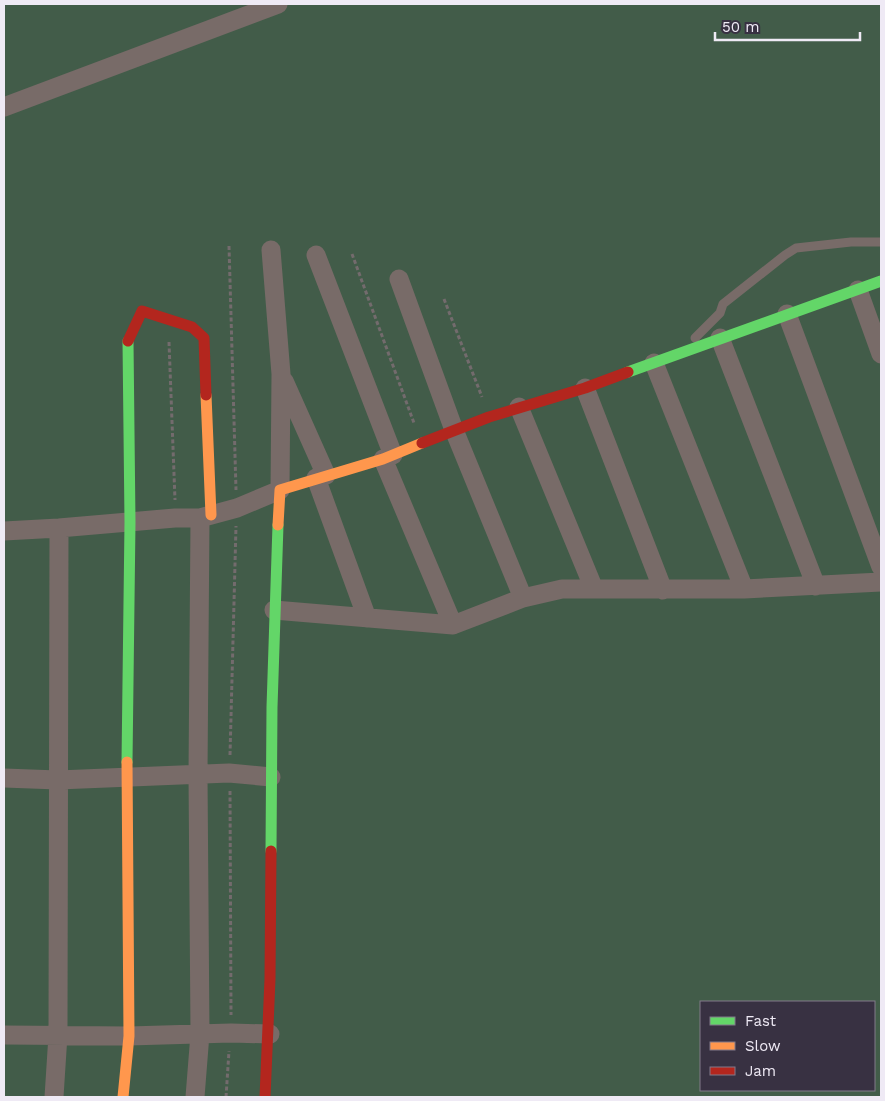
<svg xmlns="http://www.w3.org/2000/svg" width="885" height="1101" viewBox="0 0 885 1101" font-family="'Work Sans',sans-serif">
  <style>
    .green { fill: #425c49; fill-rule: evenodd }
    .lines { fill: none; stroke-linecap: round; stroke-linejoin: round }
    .path { stroke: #736b6d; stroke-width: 3; stroke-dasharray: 4 2.5; stroke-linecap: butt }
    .lane { stroke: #786b68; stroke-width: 9 }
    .street { stroke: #786b68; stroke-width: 19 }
    .fast { stroke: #63d668; stroke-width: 11 }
    .slow { stroke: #ff974d; stroke-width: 11 }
    .jam { stroke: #b3261e; stroke-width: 11 }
  </style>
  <rect width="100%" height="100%" fill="#39353e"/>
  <path class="green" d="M4,4h877v1093h-877zM701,1002h173v88h-173z"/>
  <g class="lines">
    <path class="path" d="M229,246l7,244
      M352,254l62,169
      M444,299l38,98
      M169,342l6,158
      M230,755l6,-229
      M230,791l1,224
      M226,1097l3,-46"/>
    <path class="lane" d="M695,338l25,-25 3,-9 62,-49 11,-7 55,-6h30"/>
    <path class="street" d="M4,107l274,-103
      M316,255l77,200
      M399,279l55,151 69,168
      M858,290l23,64
      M787,314l94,253
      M720,338l96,248
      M654,363l90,226
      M284,381l42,94
      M585,388l78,202
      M519,407l75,182
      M383,459l70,166
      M316,478l51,140
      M4,531l55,-3 116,-10h25l37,-10 43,-18 1,-116 -10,-124
      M274,610l179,15 70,-27 39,-9h182l137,-7
      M4,778l54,2 171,-7 42,4
      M4,1035l125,1 102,-3 39,1
      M54,1097l4,-62 1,-507
      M195,1097l5,-63 -2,-259 2,-257"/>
    <path class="fast" d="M628,372l253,-91
      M127,762l3,-240 -2,-181
      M271,851l1,-144 6,-182"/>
    <path class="slow" d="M206,395l5,120
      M278,525l2,-35 103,-31 39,-16
      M123,1097l6,-61 -2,-274"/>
    <path class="jam" d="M128,341l14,-30 50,16 12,11 2,57
      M422,443l67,-26 96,-29 43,-16
      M265,1097l5,-118 1,-128"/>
  </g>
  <rect width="885" height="1101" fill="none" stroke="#efeaf5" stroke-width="10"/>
  <rect x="700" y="1001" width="175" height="90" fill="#383142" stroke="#817b8a"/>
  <rect x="710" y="1017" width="25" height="8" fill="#63d668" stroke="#817b8a"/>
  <text x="745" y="1026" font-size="15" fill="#efeaf5">Fast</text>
  <rect x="710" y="1042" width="25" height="8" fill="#ff974d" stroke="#817b8a"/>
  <text x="745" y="1051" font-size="15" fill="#efeaf5">Slow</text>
  <rect x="710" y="1067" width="25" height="8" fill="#b3261e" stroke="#817b8a"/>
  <text x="745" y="1076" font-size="15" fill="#efeaf5">Jam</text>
  <path d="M715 32v8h145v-8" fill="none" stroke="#efeaf5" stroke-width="2.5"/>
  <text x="722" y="32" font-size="15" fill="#efeaf5" stroke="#383142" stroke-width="4" paint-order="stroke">50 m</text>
</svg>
